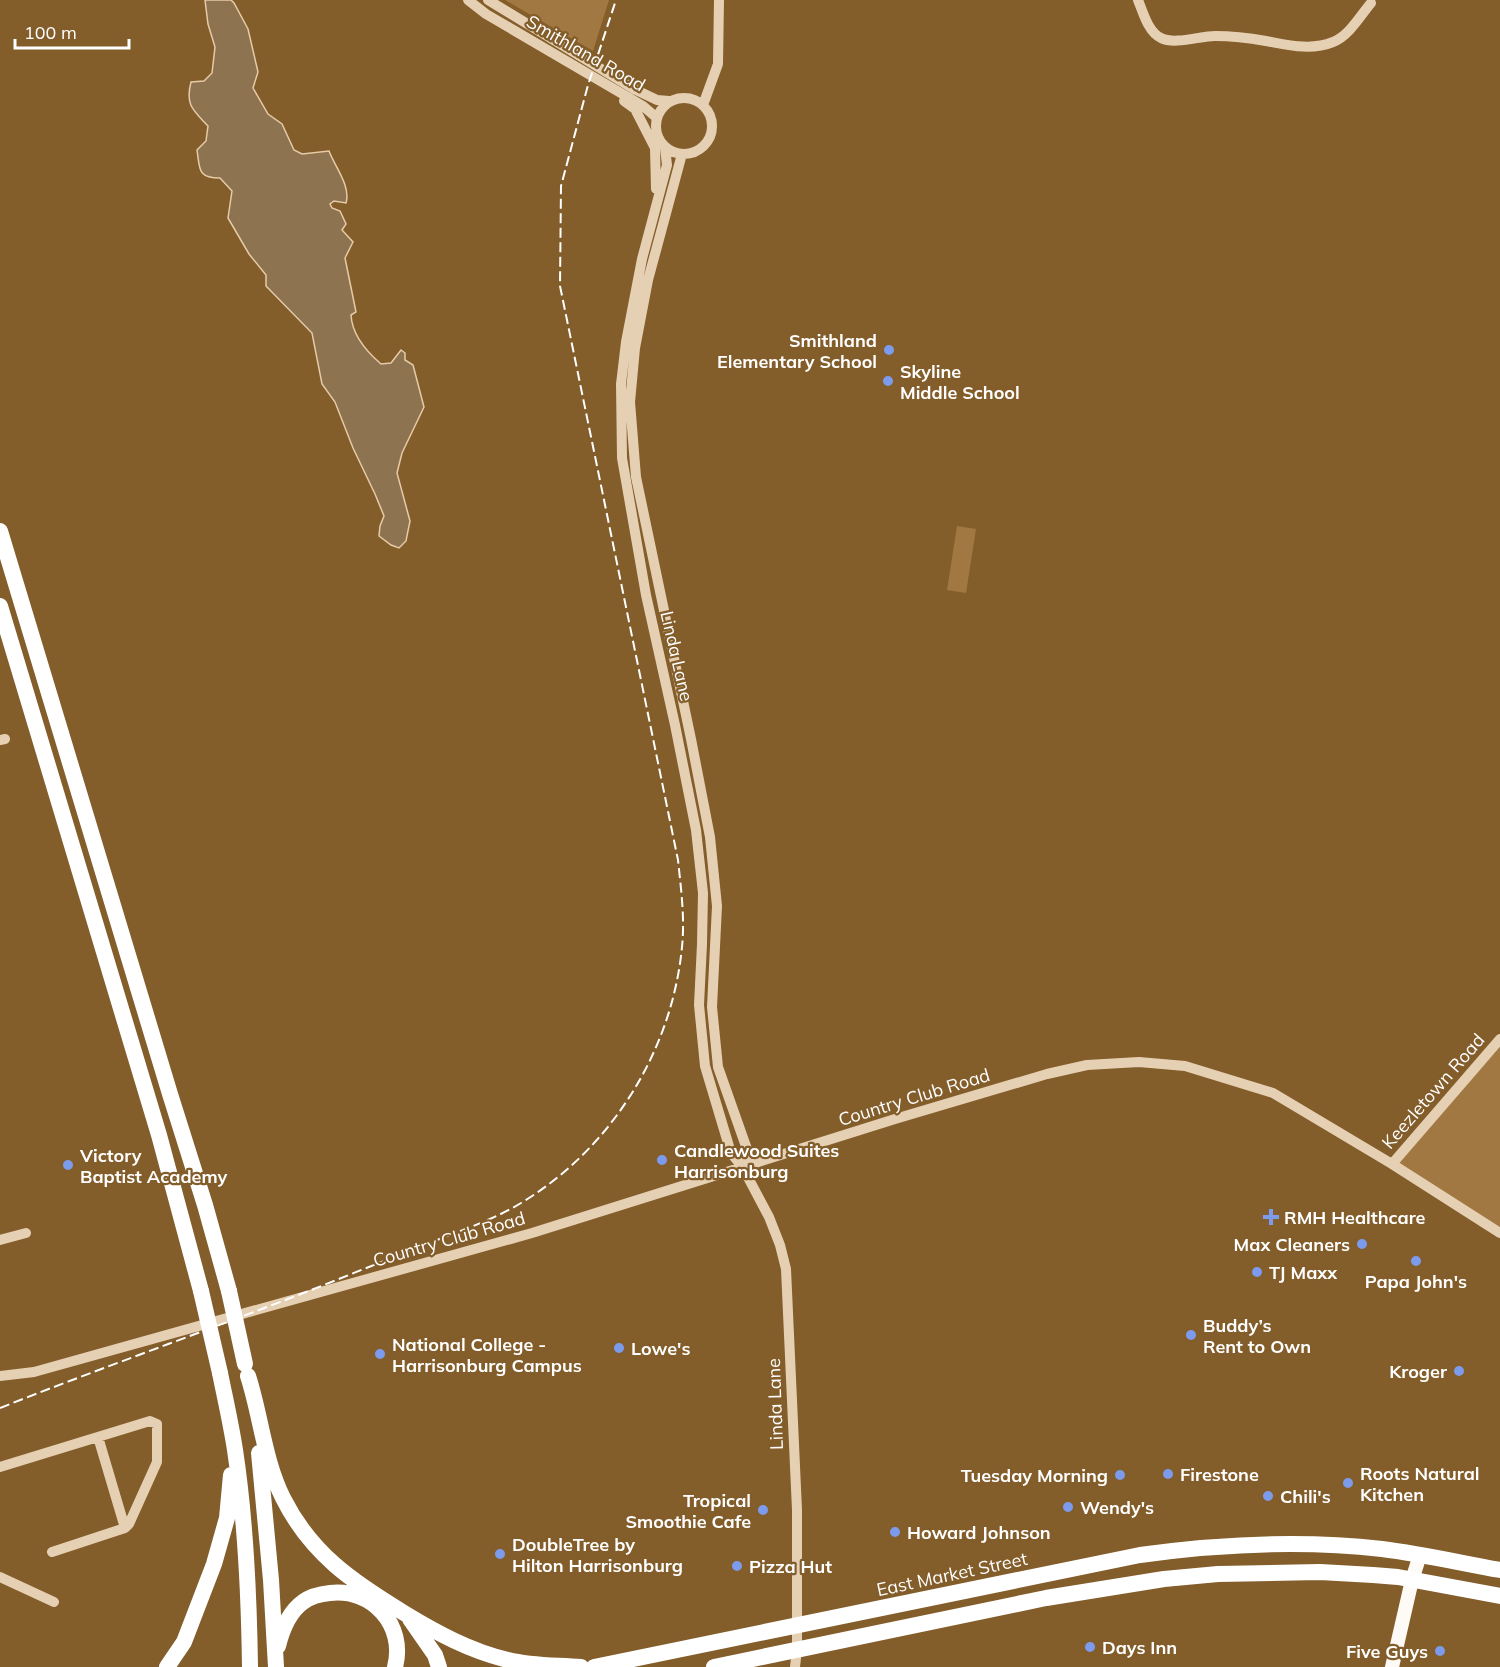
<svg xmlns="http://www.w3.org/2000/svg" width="1500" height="1667" viewBox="0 0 1500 1667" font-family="Mulish,sans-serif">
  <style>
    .green { fill: #a17842 }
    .water { fill: #8d734f; stroke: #e6cba9; stroke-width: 1.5 }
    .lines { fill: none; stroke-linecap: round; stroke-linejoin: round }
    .minor { stroke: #e6d0b4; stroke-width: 10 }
    .major { stroke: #fefaf5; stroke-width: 14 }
    .highway { stroke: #fff; stroke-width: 16 }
    .rail { stroke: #fff; stroke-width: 2; stroke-dasharray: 10 4.5; stroke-linecap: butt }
    .highway-bridge { stroke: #fff; stroke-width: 16 }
    .poi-dot { fill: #7c9bec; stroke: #835d2a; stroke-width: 2 }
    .labels { text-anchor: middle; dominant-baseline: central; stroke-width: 4.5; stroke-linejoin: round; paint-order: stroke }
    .street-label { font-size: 18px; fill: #fff; stroke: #835d2a }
    .poi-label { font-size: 18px; font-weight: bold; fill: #fff; stroke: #835d2a; text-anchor: start }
  </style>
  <rect width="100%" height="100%" fill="#835d2a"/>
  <path class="green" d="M505,0h104l-16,51z
    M957,526l19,3 -10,64 -19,-3z
    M1500,1047v180l-104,-65z"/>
  <path class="water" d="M205,0h26l3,3 14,26 10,43 -5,16 15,26 14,10 12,26 8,4 27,-3c6,16 22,35 17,52l-12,-2 -4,3 2,4 8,3 6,13 -4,6 11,12 -8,16 11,54 -5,3c1,19 16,37 30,49l10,-1 10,-13 4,3v7l8,5 11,42 -22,46 -5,20 13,48 -4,20 -7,7 -8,-3 -12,-9 1,-10 4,-10 -9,-22 -22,-46 -18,-46 -13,-18 -10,-51 -46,-47v-11l-17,-21 -21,-36 4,-27 -12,-13c-23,0 -20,-9 -23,-28l9,-9 2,-15c-15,-16 -23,-21 -17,-44l13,-1 8,-8 3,-26 -7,-23z"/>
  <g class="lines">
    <path class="minor" d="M468,0l18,14 157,92 14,12
      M488,0l146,89 23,11 12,1
      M1138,0c5,12 10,32 23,38 14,7 39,-2 54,-2 17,0 34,2 51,5 22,4 45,10 67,1 16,-6 27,-26 38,-39
      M656 126a28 28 0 1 1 56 0a28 28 0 1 1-56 0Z
      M624,101l11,8 20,39 1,41
      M703,105l15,-41 1,-64
      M665,148l2,17 -25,94 -16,83 -5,42 1,74 24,137 29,130 21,105 7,63 -1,51 -3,61 6,61 26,87 12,15 26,49 11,28 6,24 11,241v139l-2,18
      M682,154l-34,126 -13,68 -5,54 6,75 55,262 19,98 7,69 -5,101 6,60 30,85 -5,16
      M0,740l5,-1
      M1392,1164l108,-125
      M0,1240l26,-7
      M0,1376l34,-4 498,-139 363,-114 152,-45 40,-9 52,-3 46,4 88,27 119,71 108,69
      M0,1467l150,-46 7,3v38l-28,62 -4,4
      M52,1552l73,-24 -27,-91
      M0,1577l54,25"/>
    <path class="major" d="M1392,1667l20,-87 8,-25"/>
    <path class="highway" d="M0,531l170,563 35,111 24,86
      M0,606l159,529 42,156
      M220,1373c5,25 11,51 15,77 11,72 14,144 15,217
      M248,1376c13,40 16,84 35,122 28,56 70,84 121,115 33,20 66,38 104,47 24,6 48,5 73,7
      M259,1453l12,127 5,87
      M410,1619l25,36 4,12
      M278,1646c4,-16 11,-34 25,-44 8,-6 17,-8 27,-9 42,-5 76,32 65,74
      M167,1667l17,-25 30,-78 13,-46 4,-43
      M594,1667l546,-112c80,-11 162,-15 242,-6 40,5 79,14 118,21
      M714,1667l332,-69 118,-19 54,-5 102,-2 53,3 25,2 102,19"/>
    <path class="rail" d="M0,1408c111,-44 223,-83 334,-127 34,-14 69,-27 103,-41 28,-11 58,-21 84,-37 90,-54 151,-152 161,-256 3,-29 -1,-58 -4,-87l-118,-574 1,-100 27,-101 28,-85"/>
    <path class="highway-bridge" d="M201,1291l19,82
      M229,1291l16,73"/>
  </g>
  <g class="poi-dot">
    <circle cx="889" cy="350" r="6"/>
    <circle cx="888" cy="381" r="6"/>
    <circle cx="662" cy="1160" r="6"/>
    <circle cx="68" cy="1165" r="6"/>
    <path d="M1268 1208h6v6h6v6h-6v6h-6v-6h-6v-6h6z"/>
    <circle cx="1362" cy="1244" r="6"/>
    <circle cx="1416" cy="1261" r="6"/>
    <circle cx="1257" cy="1272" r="6"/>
    <circle cx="1191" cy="1335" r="6"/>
    <circle cx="619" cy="1348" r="6"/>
    <circle cx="380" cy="1354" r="6"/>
    <circle cx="1459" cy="1371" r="6"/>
    <circle cx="1168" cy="1474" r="6"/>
    <circle cx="1120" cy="1475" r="6"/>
    <circle cx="1348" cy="1483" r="6"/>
    <circle cx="1268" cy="1496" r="6"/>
    <circle cx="1068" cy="1507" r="6"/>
    <circle cx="763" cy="1510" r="6"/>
    <circle cx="895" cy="1532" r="6"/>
    <circle cx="500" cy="1554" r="6"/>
    <circle cx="737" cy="1566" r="6"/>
    <circle cx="1090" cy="1647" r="6"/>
    <circle cx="1440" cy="1651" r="6"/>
  </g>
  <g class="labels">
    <g class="street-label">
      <text transform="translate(586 53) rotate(30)">Smithland Road</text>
      <text transform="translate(677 656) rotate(77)">Linda Lane</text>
      <text transform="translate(1433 1091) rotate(-49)">Keezletown Road</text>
      <text transform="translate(914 1097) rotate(-17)">Country Club Road</text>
      <text transform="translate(449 1239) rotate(-16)">Country Club Road</text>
      <text transform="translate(775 1404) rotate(-92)">Linda Lane</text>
      <text transform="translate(952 1574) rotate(-12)">East Market Street</text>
    </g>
    <g class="poi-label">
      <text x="877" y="340" text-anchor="end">Smithland<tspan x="877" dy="21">Elementary School</tspan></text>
      <text x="900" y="371">Skyline<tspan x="900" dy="21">Middle School</tspan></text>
      <text x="674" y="1150">Candlewood Suites<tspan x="674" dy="21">Harrisonburg</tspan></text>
      <text x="80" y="1155">Victory<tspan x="80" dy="21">Baptist Academy</tspan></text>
      <text x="1284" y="1217">RMH Healthcare</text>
      <text x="1350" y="1244" text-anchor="end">Max Cleaners</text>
      <text x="1269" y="1272">TJ Maxx</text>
      <text x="1416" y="1281" text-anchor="middle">Papa John's</text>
      <text x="1203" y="1325">Buddy’s<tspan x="1203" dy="21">Rent to Own</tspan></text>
      <text x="392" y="1344">National College -<tspan x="392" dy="21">Harrisonburg Campus</tspan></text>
      <text x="631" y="1348">Lowe's</text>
      <text x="1447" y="1371" text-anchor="end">Kroger</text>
      <text x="1360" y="1473">Roots Natural<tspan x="1360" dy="21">Kitchen</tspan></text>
      <text x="1180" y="1474">Firestone</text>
      <text x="1108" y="1475" text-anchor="end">Tuesday Morning</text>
      <text x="1280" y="1496">Chili's</text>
      <text x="751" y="1500" text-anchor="end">Tropical<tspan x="751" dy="21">Smoothie Cafe</tspan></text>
      <text x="1080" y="1507">Wendy's</text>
      <text x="907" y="1532">Howard Johnson</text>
      <text x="512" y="1544">DoubleTree by<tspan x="512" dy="21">Hilton Harrisonburg</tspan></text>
      <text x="749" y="1566">Pizza Hut</text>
      <text x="1102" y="1647">Days Inn</text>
      <text x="1428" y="1651" text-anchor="end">Five Guys</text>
    </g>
  </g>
  <path d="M15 39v9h114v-9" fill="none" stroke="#ffffff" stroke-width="3"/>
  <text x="24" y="39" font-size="18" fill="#ffffff" stroke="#835d2a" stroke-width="4.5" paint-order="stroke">100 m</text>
</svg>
